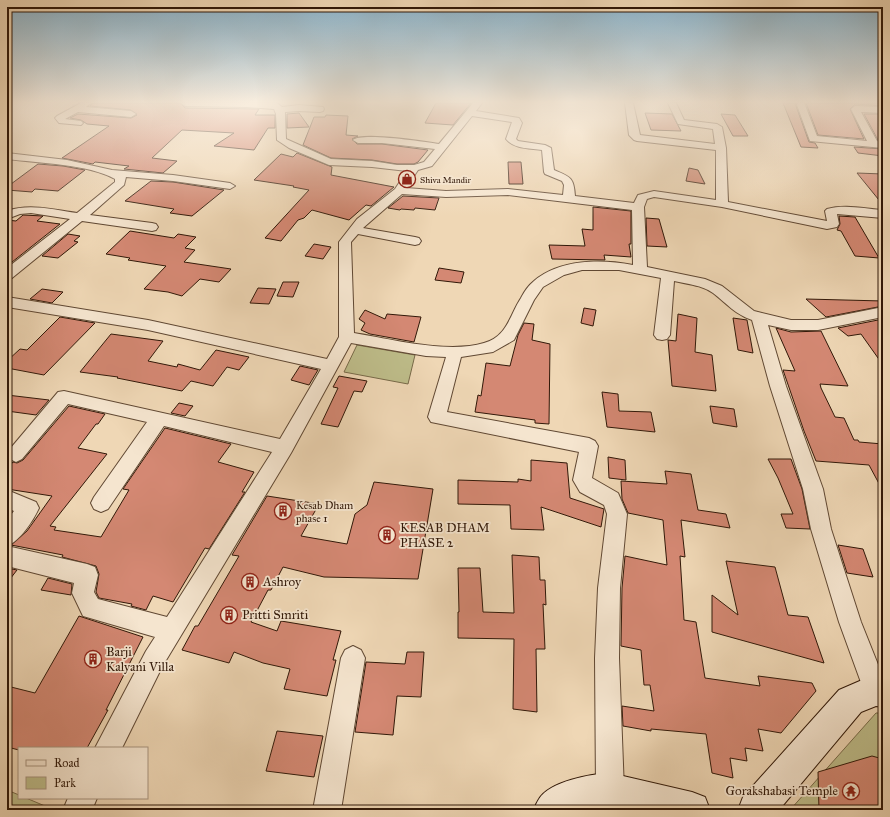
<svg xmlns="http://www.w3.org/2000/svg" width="890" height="817" viewBox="0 0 890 817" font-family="'IM FELL Great Primer',serif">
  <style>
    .green { fill: #bebd8a; stroke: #786a49 }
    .building { fill: #d48873; stroke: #311808 }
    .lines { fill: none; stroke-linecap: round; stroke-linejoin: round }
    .street-casing { stroke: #604833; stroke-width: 2 }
    .secondary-casing { stroke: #311808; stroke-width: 2 }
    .street { fill: #f5e5cf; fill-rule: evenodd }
    .secondary { fill: #f5e5cf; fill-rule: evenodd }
    .labels { text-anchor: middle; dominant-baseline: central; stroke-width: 3.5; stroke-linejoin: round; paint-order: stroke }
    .far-poi-label { font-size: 9px; fill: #311808; stroke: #f5e5cf; text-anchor: start }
    .poi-label { font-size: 11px; fill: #311808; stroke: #f5e5cf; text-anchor: start }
    .near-poi-label { font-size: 13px; fill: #311808; stroke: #f5e5cf; text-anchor: start }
  </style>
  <rect width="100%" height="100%" fill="#efd7b5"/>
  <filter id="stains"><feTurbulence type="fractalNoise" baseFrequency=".005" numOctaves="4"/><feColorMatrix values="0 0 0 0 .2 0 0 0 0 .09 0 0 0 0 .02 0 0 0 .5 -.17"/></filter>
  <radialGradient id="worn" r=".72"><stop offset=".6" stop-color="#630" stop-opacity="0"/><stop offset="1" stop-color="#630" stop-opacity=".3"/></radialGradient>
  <path class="green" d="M357,345l58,10 -7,29 -64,-12z
    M876,713h7v97h-93z
    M7,790l12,5v3h7l19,8 -1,4h-37z"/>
  <path class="building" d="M93,103h87l5,5 74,1 -4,6h20v13h-7l-14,22 -40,-4 20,-13 -52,-3 -30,28 25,3 -14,12 -39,-4 5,-3 -34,-4 -2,2 -31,-6 47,-32 -22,-2 -6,-4 -11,-2 8,-4 53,4 6,-3 -6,-5 -41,-4z
    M436,103h35l-18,22 -28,-2z
    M783,103h13v3l13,36 6,1 3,5 -17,-1z
    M806,103h77v3l-28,-2 -5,5 14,30 -46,-4z
    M299,113l10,14 -22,1v-14z
    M645,113l27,1 9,17 -30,-1z
    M721,114l14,1 13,21h-15z
    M864,114h19v26h-5z
    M326,115l22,1 -2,19 12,1 -6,3 5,5h25l46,6 -10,12 -4,2h-17l-25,-4 -41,-2 -28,-13 11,-28h11z
    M854,147l29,2v7l-25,-3z
    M297,153l35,14 -1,8 63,12 -23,19 -5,-1 -17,15 -37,-10 -8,8 -6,2 -17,21 -16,-3 44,-48 -16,-3 1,-1 -40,-6 27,-26 12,3z
    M508,162h13l2,22h-14z
    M38,164l25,2 22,4 -27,21 -23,-2 -3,3 -25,-2v-3z
    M689,168l9,2 7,14 -19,-3z
    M857,173l26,1v31z
    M151,181l22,1 51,8 -32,26 -22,-3 4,-4 -49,-8z
    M403,196l36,2 -4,12 -20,-2 -1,2 -13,-1 -1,1 -12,-2z
    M593,207l38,4v33h-2l2,13 -27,-2 1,5 -53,-1 -3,-14 36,1 -3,-17 11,1z
    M23,215l20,1 -6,5 23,3 -53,42v-46l9,1z
    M839,216l16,1 24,41 -24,-2 -14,-25 -4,-1 3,-6z
    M646,218l13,1 8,28 -20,-1z
    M130,231l44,7 4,-4 18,3 -11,11 10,2 -11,12 47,7 -12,13 -19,-3 -18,17 -14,-4 -24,-3 22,-23 -38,-6 2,-2 -24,-4z
    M68,234l12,2 -6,5 4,1 -20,16 -16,-2z
    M314,244l17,3 -8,12 -18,-3z
    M439,268l25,4 -3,11 -26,-3z
    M283,282h16l-6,15 -16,-1z
    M258,288l18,1 -7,15 -19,-1z
    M42,289l21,3 -11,11 -22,-4z
    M806,299l77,2v5l-57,11z
    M584,308l12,2 -3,16 -12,-3z
    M365,310l20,9 2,-5 34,3 -7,25 -44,-8 -9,-4 4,-7 -6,-4z
    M678,314l19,4 -2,34 17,3 4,36 -44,-5 -4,-46 8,1z
    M60,317l35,6 -51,52 -37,-7v-7l13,-12 7,1z
    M733,318l14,2 6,33 -15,-3z
    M883,319v46l-22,-31 -13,2 -10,-8z
    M524,323l10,1 -2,16 18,4 -1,80 -14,-1v-3l-60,-8 3,-17 3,1 5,-33 24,3 8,-31z
    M776,328l15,4 30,-1 27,55 -28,-2 1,4 14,29 9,1 10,22h4l1,2 24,2v47l-14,-26 -53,-4 -12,-30 -21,-61 12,1z
    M111,334l52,7 -15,20 29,6 1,-3 22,6 16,-20 33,7 -10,13 -12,-3 -14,19 -22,-5 -9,10 -65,-13 1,-1 -38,-5z
    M300,366l18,4 -9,15 -18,-5z
    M339,376l28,5 -5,11 -8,-1 -16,36 -17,-3 17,-36 -5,-1z
    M602,392l16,2 1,17 32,1 4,20 -48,-5z
    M7,395l42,5 -13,15 -29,-4z
    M179,403l14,3 -8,10 -14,-3z
    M69,406l36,8 -7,10h-2l-18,24 29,6 -57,72 6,1 -2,3 47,7 28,-47 -6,-1 42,-61 66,16 -13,18 36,10 -12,20h3l-36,57 -4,-1 -32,54 -20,-6 -7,14 -15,-4 1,-2 -33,-6 -3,-6 3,-18 -3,-8 -34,-9 1,-2 -52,-10 16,-14 25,-35 -45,-7v-20l6,-7 4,1 6,-3z
    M710,406l24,3 3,18 -24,-4z
    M608,457l17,3 1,20 -17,-2z
    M768,459h23l11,30 8,40 -24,-1 -5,-14h12l-15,-36z
    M531,460l36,3 3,35 34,11 -3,18 -60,-20 3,23 -33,-1 -1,-24 -52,-1v-24l60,2v-3l13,2z
    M665,471l26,3 7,36 28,4 4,14 -49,-8 4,37 -5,-1 4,64 12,2 9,56 55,8 -2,-10 54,7 4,8 -35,42 -23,-4 5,22 -18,-3 2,13 -17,-3 3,20 -21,-5 -6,-39 -55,-5v2l-28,-5 -1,-20 32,5 -4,-26h-6l-3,-35 -20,-4 1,-58 3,-32 42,9 -4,-45 -35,-7 -6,-14 -1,-18 46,3z
    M374,482l59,7 -15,90 -94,-2 -41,-10 -12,23h-3l-17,32 26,9 4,-10 60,10 -8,29h3l-9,36 -43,-7 6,-20 -27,-6 -29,-11 -5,11 -47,-13 13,-24h3l41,-70 -7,-1 35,-59 52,8 -18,32 46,8 8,-30 12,-9z
    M838,545l25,4 10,28 -26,-4z
    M512,555l27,2 1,23h5l1,25 -3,-1 2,45h-9l1,63 -24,-3 1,-70 -56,-1v-26h1l-1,-44h22l3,44 31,1z
    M726,561l49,6 13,48 20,2 16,46 -112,-31v-37l26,20z
    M7,568l10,2 -10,13z
    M48,578l24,6 -1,11 -30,-5z
    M79,616l64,21 -37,73h2l-21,38h-68v2l-12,-3v-61l28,7z
    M407,652h17l-3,45 -24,-1 -4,39 -38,-3 11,-70 39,2z
    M277,731l46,5 -9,41 -48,-6z
    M872,756l11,3v51h-64l-1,-38z"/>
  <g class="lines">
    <g class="street-casing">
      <path id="street" d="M81,103h10l-5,4 45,4 5,3 -5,3 -53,-5 -13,7 16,2 2,2 -2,2 -22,-2 -4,-5 2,-2z
        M181,103h96l5,4 17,-2 24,2 1,2 -1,2 -3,1 -21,-1 -14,1 1,27 45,20 41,2 25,4h17l10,-3 11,-13 -53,-6h-24l-5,-3c8,-8 73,2 86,4l34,-41h9l-6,8 43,7 3,5 -6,16 2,2 27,4 6,3 3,22c16,7 20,7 21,26l59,7 4,-8 16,-4 62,9v-50l-79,-9 -3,-1 -5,-5 -4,-32h8l7,32 75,9 -2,-15 -35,-5 -10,-21h8l8,17 33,4 5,3 4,21 2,54 99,19 -2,-10 2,-2c18,-5 38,0 56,1v8l-46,-4 2,10 -2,3 -10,2 -105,-22 -68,-10 -7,2 -3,8 3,60 58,12 17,7 32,25 37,9h27l65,-13v10l-65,13h-27l-23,-5 18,61 37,103 8,40 30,93 22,55v22l-7,3 -9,-3 -28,-77 -28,-93 -8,-40 -33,-103 -18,-66c-16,-5 -26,-17 -39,-27 -11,-8 -26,-9 -39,-12l-4,54 -3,4 -5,1 -5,-1 -3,-4 7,-57 -42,-8h-37l-18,5 -21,12 -9,13 -20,40 -21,12 -32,5 -14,55 142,26 6,3 3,5 -6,32 26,15 9,21 -7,74 -1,70 5,133 -4,10 -10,4 -10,-4 -4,-10 -1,-133 3,-70 9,-74 -3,-9 -24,-13 -7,-12 6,-28 -148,-30 -3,-5 18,-60 -20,-1 -75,-13 -60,110 -129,214 -40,81h-27l51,-97 9,-14 -72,-21 -11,-23 2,-10 -67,-17v-20l80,18 8,3 3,8 -4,17 4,7 69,18 105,-165 -108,-26 -56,83 -7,3 -7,-3 -3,-6 3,-6 53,-75 -79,-18 -46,55 -6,3 -6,-3 -3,-5 3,-5 48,-57 6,-1 216,48 41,-70 -173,-39 -141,-23v-10l141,23 179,39 12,-22v-95l18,-23 38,-30 12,-18 -35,-4 -43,-2 -40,-17 -12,-8 -1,-26 -2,-5 -28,-2 -61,-1zM472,116l40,6 -6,17c8,10 24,9 36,11l2,22 1,2 17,7 2,4 -1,10 -55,-6 -62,2 -40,-3 12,-18 14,-4zM402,194l44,3 62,-2 124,15 1,55c-32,-6 -73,-6 -99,16 -5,4 -10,11 -13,17 -12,18 -13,38 -37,45 -36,11 -93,-4 -130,-10l-3,-91 7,-8 57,11 4,-1 2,-3 -2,-3 -4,-1 -52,-9z
        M798,103h6l1,2 12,31 50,5 -16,-32 4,-3 28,1v6l-22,-1 16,29 6,1v6l-73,-7 -13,-36z
        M7,153l60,7 45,10 61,5 57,8 5,3 -5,3 -57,-8 -47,-4 -2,8 -34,30 62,8 4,1 2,3 -2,3 -4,1 -70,-10 -70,57 -5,1v-11l63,-49 -39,-6 -11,1 -13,5v-8c23,-8 47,-1 70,2l38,-31v-3c-27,-15 -76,-16 -108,-20z
        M7,490l29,12 3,6c-6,13 -19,33 -32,38v-26l7,-9 -7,-3z
        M353,646l8,4 4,8 -24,152h-28l28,-152 4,-8z
        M68,798h29l-5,12h-29z"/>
    </g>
    <g class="secondary-casing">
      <path id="secondary" d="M876,674l7,1v32l-7,-1 -15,6 -82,98h-41l5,-13 96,-107z
        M610,773l82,19 13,5 5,13h-95l-5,-1 -76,1c1,-4 3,-8 5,-11 11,-18 52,-25 71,-26z"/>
    </g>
    <use href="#street" class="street"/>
    <use href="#secondary" class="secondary"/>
  </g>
  <linearGradient id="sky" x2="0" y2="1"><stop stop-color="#89b6d1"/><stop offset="0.47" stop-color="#f8edde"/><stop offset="1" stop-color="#f8edde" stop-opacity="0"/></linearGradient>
  <rect width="890" height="217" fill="url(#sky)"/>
  <defs>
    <g id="shop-ring" transform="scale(0.9)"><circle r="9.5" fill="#f5e5cf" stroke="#8f2418" stroke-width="1.5"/><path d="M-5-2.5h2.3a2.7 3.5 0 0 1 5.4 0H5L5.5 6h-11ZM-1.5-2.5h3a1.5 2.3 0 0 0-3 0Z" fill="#8f2418"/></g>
    <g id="building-ring" transform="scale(0.9)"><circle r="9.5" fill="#f5e5cf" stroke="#8f2418" stroke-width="1.5"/><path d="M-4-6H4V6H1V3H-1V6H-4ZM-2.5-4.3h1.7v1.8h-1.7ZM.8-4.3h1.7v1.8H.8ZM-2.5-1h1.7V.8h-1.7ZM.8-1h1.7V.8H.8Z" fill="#8f2418"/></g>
    <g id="temple-ring" transform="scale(0.9)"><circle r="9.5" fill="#f5e5cf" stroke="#8f2418" stroke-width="1.5"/><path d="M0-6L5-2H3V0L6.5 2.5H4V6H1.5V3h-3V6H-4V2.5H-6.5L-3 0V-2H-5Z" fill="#8f2418"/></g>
  </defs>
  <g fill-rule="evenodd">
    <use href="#shop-ring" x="407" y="179"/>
    <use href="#building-ring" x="283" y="511"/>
    <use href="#building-ring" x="387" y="535"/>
    <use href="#building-ring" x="250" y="582"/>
    <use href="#building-ring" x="229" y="615"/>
    <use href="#building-ring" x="93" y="659"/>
    <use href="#temple-ring" x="851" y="791"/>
  </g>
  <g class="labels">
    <g class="far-poi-label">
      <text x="420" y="179">Shiva Mandir</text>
    </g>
    <g class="poi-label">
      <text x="296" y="505">Kesab Dham<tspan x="296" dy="13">phase 1</tspan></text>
    </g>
    <g class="near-poi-label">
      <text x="400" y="528">KESAB DHAM<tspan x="400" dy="15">PHASE 2</tspan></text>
      <text x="263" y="582">Ashroy</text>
      <text x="242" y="615">Pritti Smriti</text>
      <text x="106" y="652">Barji<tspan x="106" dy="15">Kalyani Villa</tspan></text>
      <text x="838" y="791" text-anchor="end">Gorakshabasi Temple</text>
    </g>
  </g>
  <rect width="890" height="817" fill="none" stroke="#efd7b5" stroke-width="24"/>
  <rect x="8" y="8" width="874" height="801" fill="none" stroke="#311808" stroke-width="2"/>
  <rect x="12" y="12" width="866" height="793" fill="none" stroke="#311808"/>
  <rect x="18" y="747" width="130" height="52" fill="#f5e5cf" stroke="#a7937f"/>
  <rect x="26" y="760" width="20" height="6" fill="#f5e5cf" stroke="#a7937f"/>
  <text x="54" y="767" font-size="12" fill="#311808">Road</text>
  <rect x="26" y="777" width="20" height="12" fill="#bebd8a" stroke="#a7937f"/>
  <text x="54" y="787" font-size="12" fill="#311808">Park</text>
  <rect width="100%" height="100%" filter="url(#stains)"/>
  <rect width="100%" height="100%" fill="url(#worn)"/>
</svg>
